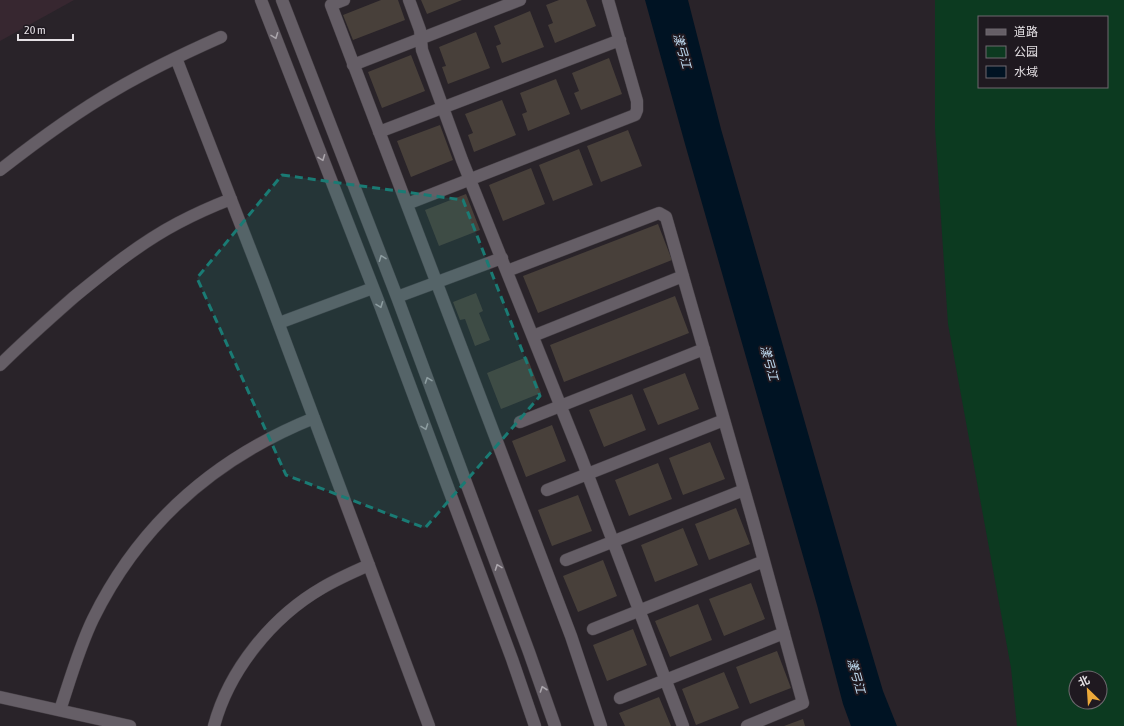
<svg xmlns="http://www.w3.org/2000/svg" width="1124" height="726" viewBox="0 0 1124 726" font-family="'Asap Condensed','Noto Sans SC',sans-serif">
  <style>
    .commercial { fill: #372730 }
    .green { fill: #0c3a20; fill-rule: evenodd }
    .water { fill: #001323 }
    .building { fill: #48403a }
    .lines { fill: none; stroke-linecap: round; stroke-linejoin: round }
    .minor-casing { stroke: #453f45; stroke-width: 13 }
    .minor { stroke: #655e66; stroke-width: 12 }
    .oneway { stroke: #aba6ac }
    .marked { fill: #1a7b74; fill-opacity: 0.2; stroke: #1a7b74; stroke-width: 3; stroke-dasharray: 8 5; stroke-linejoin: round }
    .labels { text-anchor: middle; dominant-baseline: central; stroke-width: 4; stroke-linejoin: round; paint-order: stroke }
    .water-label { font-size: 12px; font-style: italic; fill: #c3dff5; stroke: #1f1920 }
  </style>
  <rect width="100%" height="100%" fill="#292329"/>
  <path class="commercial" d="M0,0h74l-74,41z"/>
  <path class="green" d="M935,0h189v726h-107l-6,-58 -63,-344 -13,-196zM979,17h128v70h-128zM1076,678h24v24h-24z"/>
  <path class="water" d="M645,0h43l33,129 129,451 33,111 14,35h-46l-8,-22 -26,-99 -132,-461z"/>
  <path class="building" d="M381,0h17l7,20 -52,20 -10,-25z
    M421,0h41l-35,14z
    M559,0h27l10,26 -41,17 -7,-18 5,-2 -7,-18z
    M530,11l14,36 -42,16 -6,-17 5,-2 -7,-18z
    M476,32l14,36 -42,16 -6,-17 4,-1 -7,-19z
    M411,55l14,36 -43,17 -14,-36z
    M609,58l13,36 -41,16 -7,-17 5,-2 -7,-18z
    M556,79l14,35 -42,17 -6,-17 5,-2 -7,-19z
    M502,100l14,35 -42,17 -6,-17 5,-2 -8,-19z
    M440,125l13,35 -42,17 -14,-36z
    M628,130l14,36 -41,16 -14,-36z
    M579,149l14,36 -40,16 -14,-36z
    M531,168l14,36 -42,17 -14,-36z
    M466,194l14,36 -41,16 -14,-36z
    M658,224l14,36 -134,53 -15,-37z
    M476,293l7,18 -4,2 11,27 -15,6 -10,-27 -5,1 -7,-18z
    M675,296l14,37 -125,49 -14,-37z
    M527,357l14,36 -40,16 -14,-36z
    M685,373l14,36 -41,16 -15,-36z
    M632,394l14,36 -42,17 -15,-37z
    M552,425l14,36 -40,16 -14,-36z
    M710,442l15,37 -42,16 -14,-37z
    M658,463l14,36 -43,17 -14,-36z
    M578,495l14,36 -40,15 -14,-36z
    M736,508l14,36 -41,16 -14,-36z
    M683,528l15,37 -43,17 -14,-37z
    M603,560l14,36 -39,16 -15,-36z
    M751,583l14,36 -41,17 -15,-37z
    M698,604l14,36 -42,17 -15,-36z
    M633,629l14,36 -40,16 -14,-36z
    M777,651l14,37 -41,16 -14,-37z
    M724,672l15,36 -43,17 -14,-36z
    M659,697l12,29h-46l-6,-13z
    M803,719l2,7h-21z"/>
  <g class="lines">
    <g class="minor-casing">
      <path id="minor" d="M261,0l120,308 131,351 23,67
        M282,0l115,297 132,355 26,74
        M344,0l-13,5 240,631 30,90
        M409,0l11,30 2,20 40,110 119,297 102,269
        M176,58l87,224 166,444
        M353,65l167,-65
        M379,132l241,-92
        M0,170c37,-29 75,-57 115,-80 34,-20 70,-37 106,-53
        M407,204l228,-89 2,-5v-9l-29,-101
        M507,271l152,-58 7,4 87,304 50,182 -56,23
        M397,297l105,-39
        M279,323l94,-35
        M533,336l150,-60
        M0,365c24,-24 49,-46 74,-68 33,-27 66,-54 104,-74 17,-9 35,-17 53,-24
        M520,422l184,-73
        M547,490l177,-70
        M566,560l178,-70
        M593,629l171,-68
        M0,697l130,29
        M620,698l164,-65
        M60,710c10,-30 19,-62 33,-91 47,-96 122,-161 221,-201
        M214,726c15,-56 58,-109 108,-138 15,-9 31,-16 47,-23"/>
    </g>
    <use href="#minor" class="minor"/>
  </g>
  <defs><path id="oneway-chevron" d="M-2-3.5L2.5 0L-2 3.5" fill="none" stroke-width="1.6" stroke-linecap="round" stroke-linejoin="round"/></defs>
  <g class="oneway">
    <use href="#oneway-chevron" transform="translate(275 36) rotate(69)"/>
    <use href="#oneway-chevron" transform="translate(322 158) rotate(69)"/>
    <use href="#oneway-chevron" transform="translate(382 258) rotate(-111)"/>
    <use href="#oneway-chevron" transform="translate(380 305) rotate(69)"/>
    <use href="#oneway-chevron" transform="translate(428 380) rotate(-110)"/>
    <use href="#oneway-chevron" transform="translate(425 427) rotate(70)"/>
    <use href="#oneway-chevron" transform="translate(498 567) rotate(-110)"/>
    <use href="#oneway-chevron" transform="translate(543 689) rotate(-109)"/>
  </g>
  <path class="marked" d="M282,175l181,25 77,196 -115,132 -139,-53 -89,-197z"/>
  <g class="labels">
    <g class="water-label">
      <text transform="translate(682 51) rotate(74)">漾弓江</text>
      <text transform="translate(769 363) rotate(74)">漾弓江</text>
      <text transform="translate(856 676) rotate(74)">漾弓江</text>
    </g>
  </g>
  <rect x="978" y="16" width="130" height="72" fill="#1f1920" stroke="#6e696f"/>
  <rect x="986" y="29" width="20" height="6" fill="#655e66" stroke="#6e696f"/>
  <text x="1014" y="36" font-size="12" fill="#e5e1e5">道路</text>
  <rect x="986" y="46" width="20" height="12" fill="#0c3a20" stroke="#6e696f"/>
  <text x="1014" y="56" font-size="12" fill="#e5e1e5">公园</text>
  <rect x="986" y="66" width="20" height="12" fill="#001323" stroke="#6e696f"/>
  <text x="1014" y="76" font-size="12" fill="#e5e1e5">水域</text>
  <g transform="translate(1088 690) rotate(335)"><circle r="19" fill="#1f1920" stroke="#6e696f"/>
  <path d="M0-3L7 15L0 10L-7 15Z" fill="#eca93a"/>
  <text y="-6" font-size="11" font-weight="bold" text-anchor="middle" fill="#e5e1e5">北</text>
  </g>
  <path d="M18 34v6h55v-6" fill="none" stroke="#e5e1e5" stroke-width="2"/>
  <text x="24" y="34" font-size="12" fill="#e5e1e5" stroke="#1f1920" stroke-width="3" paint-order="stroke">20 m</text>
</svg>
